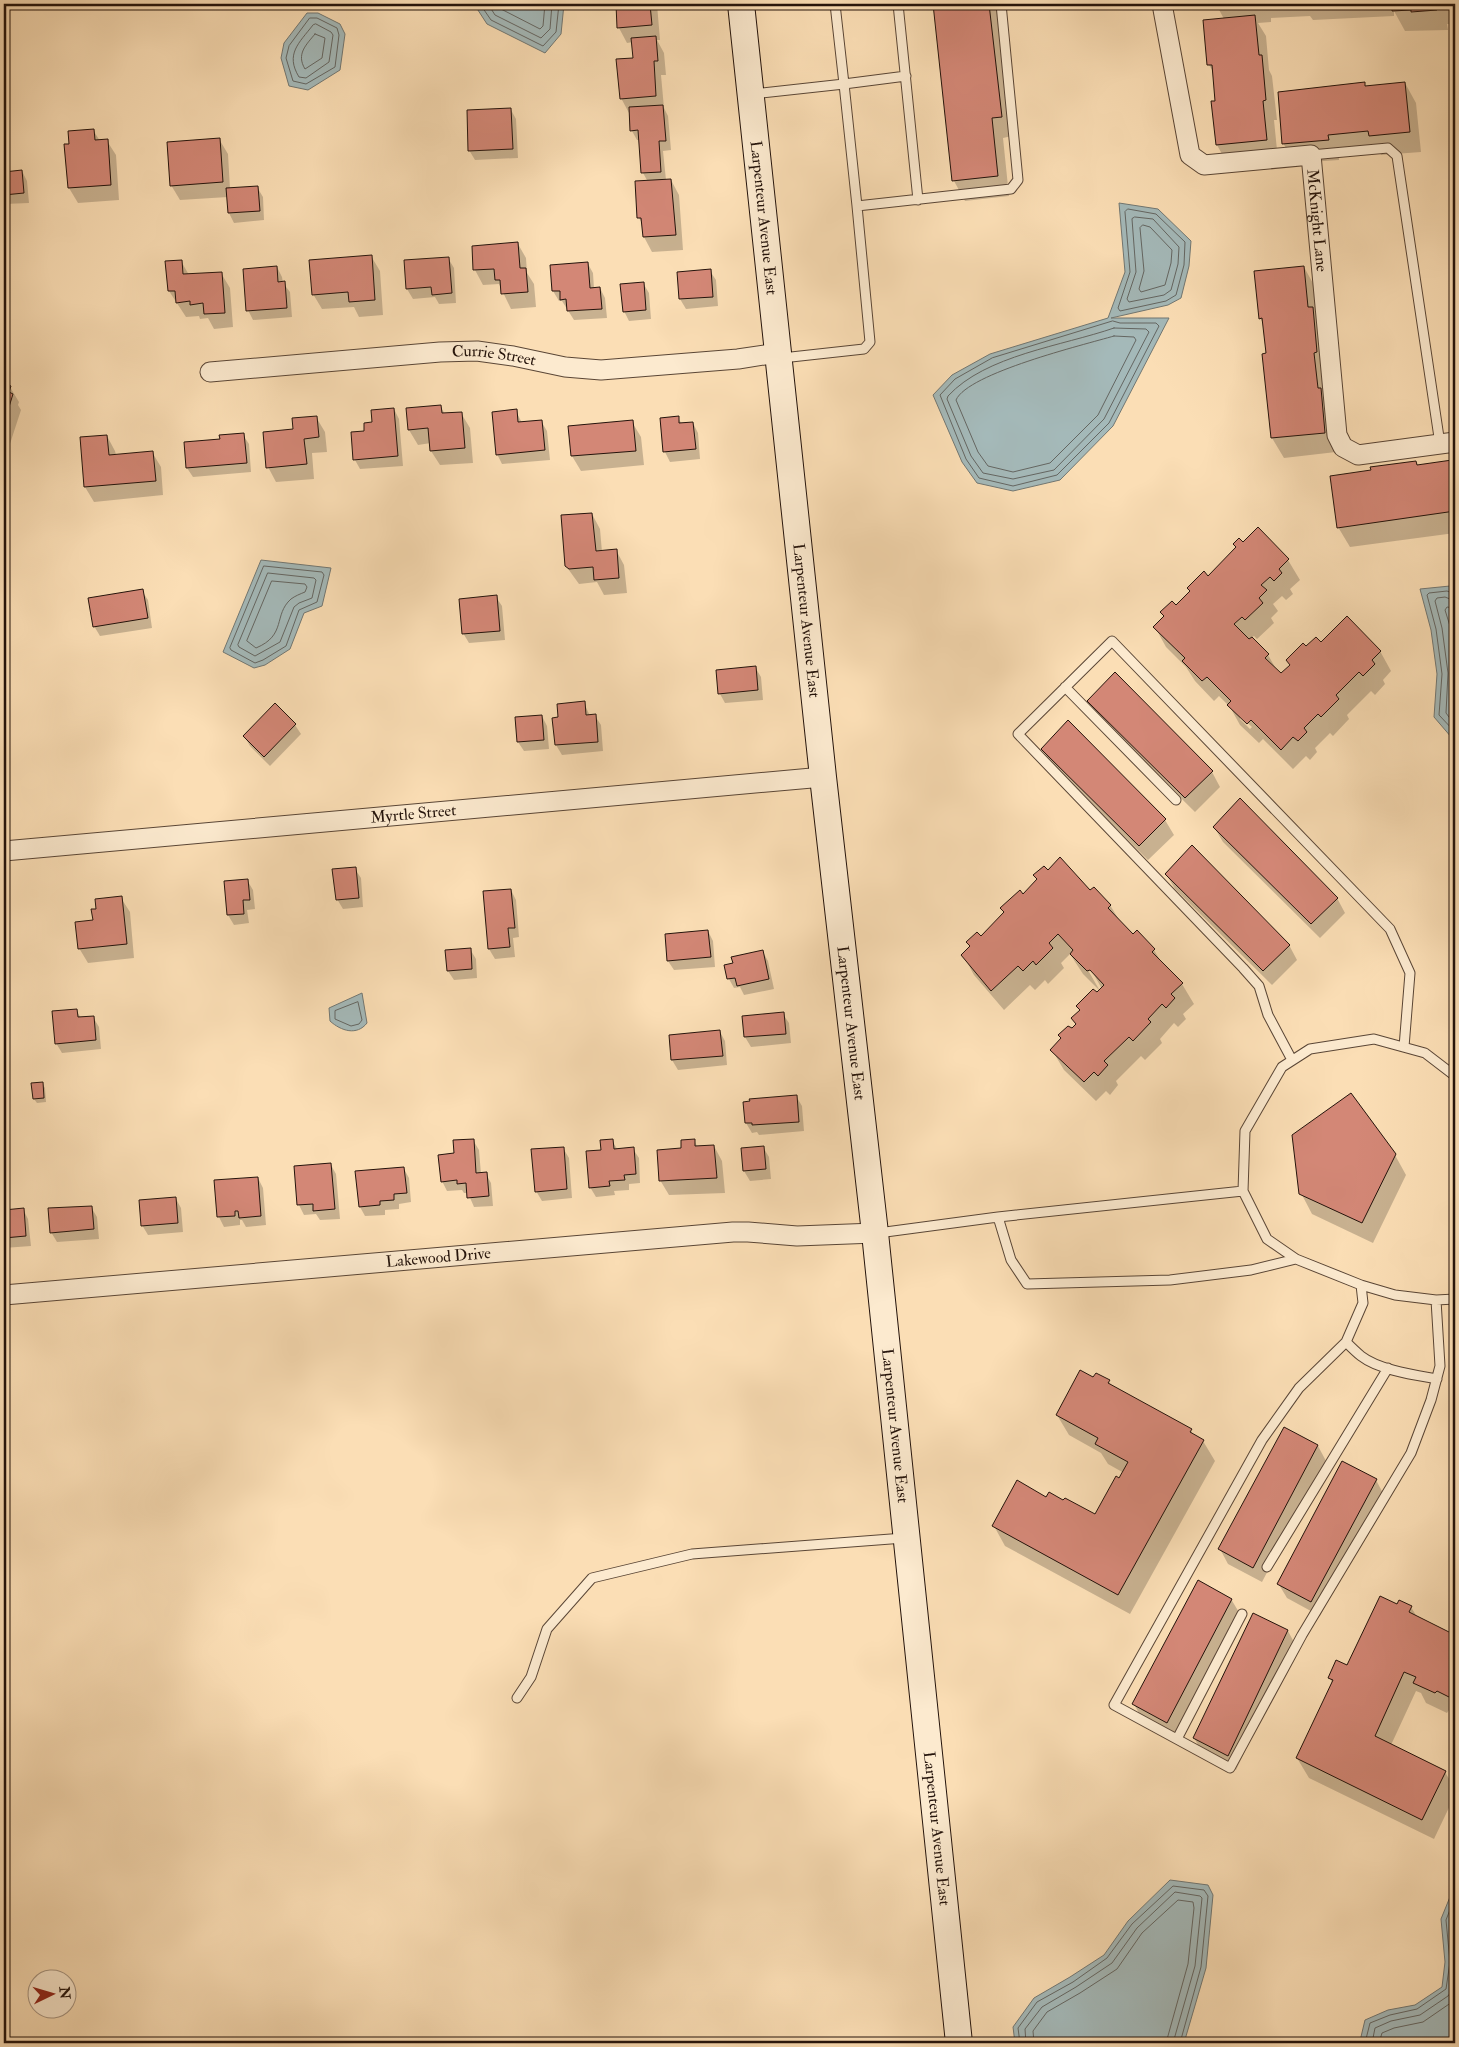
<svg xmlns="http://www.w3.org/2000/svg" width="1459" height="2047" viewBox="0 0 1459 2047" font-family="'IM FELL Double Pica',serif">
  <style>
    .water { fill: #a4b9b9; stroke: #717773 }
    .shadow { fill: #0003; fill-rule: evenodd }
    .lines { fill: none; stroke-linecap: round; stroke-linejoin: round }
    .shore { stroke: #646662; stroke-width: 1 }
    .building { fill: #d38776; stroke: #24130b }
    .lane-casing { stroke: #5a4636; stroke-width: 11 }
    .street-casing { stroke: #5a4636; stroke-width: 21 }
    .secondary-casing { stroke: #24130b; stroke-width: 28 }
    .lane { stroke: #fceacf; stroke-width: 9 }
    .street { stroke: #fceacf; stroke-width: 19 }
    .secondary { stroke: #fceacf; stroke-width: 26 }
    .labels { text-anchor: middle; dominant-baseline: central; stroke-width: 5; stroke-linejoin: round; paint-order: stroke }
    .street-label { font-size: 16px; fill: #24130b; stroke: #fceacf }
  </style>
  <rect width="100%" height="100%" fill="#fbdeb5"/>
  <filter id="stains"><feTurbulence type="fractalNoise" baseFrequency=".004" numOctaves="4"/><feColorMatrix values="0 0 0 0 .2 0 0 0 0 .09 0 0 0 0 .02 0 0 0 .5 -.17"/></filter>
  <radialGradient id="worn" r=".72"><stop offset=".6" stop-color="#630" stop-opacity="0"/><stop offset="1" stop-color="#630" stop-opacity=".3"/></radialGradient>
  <path class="water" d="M474,4h90l-3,30 -16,19 -58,-29z
    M307,13h11l22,11 5,10 -5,36 -32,20 -19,-4 -8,-28 3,-15z
    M1119,203l39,6 33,32 -2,25 -8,32 -13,7 -57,13h58l-56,108 -53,54 -47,11 -36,-8 -15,-21 -29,-67 19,-20 38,-21 118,-36 17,-46z
    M261,560l70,8 -9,38 -18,7 -14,36 -25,16 -11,3 -31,-16z
    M1450,586l5,5v145l-3,2 -18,-21 3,-43 -6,-44 -11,-41z
    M362,993l5,30c-10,13 -26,8 -37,-2l-1,-13z
    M1170,1880l38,5 5,10 -7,73 -22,75h-169l-2,-16 21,-29 36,-21 34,-22 24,-34z
    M1455,1890v153h-93l-2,-2 5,-21 23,-10 27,-5 27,-18 3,-25 -4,-43 11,-27z"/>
  <path class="shadow" d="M617,4h40l3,36h-3l7,13 2,22h-5l3,33 4,8 3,34 -8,1 3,29h5l8,15 4,55 -31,2 -8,-15 -1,-12 -4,-7 9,-36 -5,-9 -3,-33h-3l-5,-9 -3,-18 -8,-15 13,-39 -1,-17 -6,1 -8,-15z
    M934,4h64l14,132 -9,2 6,58 -44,5 -11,-20z
    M1216,4h239v20h-8l1,6 -43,1 -11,-20v5l-81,4 -3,-4 -39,2v4l-13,1 8,13 3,34 3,6 5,44h-3l4,40 -50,5 -11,-20 -1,-43 -2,-29 -5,-8 15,-46z
    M1364,83l2,4 39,-4 11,20 5,49 -40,3 -2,-4 -40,4v5l-44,3 -12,-20z
    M511,110l5,9 2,39 -43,2 -6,-10z
    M93,130l7,11h7l9,14 3,45 -41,3 -9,-15 -3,-43h4z
    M219,139l9,15 2,35 27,-2 6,10 1,23 -30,3 -5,-10 -1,-16 -48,3 -9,-15z
    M22,171l5,10 2,22 -24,1 -1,-31z
    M518,244l8,14 1,15 7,11 2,23 -25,2 -12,-25 -16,1 -8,-15 -2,-23z
    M371,256l9,15 3,44 -24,2 -5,-10 -32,2 -9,-15z
    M448,258l6,10 2,35 -17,1 -4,-7 -22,2 -6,-10 -2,-27z
    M181,261l8,14 32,-2 9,15 3,39 -19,2 -6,-11 -8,1 -1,-3 -13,1 -17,-26 -2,-29z
    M588,264l5,9 1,16 6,-1 5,10 2,20 -33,2 -12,-19h-3l-6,-10 -2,-25z
    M277,267l5,10 1,6 7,9 2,25 -39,3 -5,-10z
    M1304,267l11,20 21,165 -52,6 -12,-20 -8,-113 -4,-7z
    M710,271l6,9 2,26 -32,3 -6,-10z
    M643,283l6,10 2,26 -22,2 -5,-10z
    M4,344l3,6 -3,2z
    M4,385l6,2 9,15 -1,3 3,5 -13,40 -4,-1z
    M440,406l5,8 16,-1 9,15 3,35 -33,2 -9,-14v-8l-13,2 -9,-15z
    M394,409l5,10 4,47 -43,3 -5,-9 11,-28 8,-9z
    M516,411l6,12 19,-2 6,10 3,29 -48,4 -5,-10z
    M316,417l9,15 2,20 -15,1 2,26 -38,3 -8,-15 27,-37z
    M678,418l4,6 11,-1 5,10 2,26 -30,3 -5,-10z
    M632,422l9,15 3,28 -63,6 -9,-15 -3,-29z
    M243,435l6,9 2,28 -58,5 -6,-9 34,-28z
    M107,436l8,15 1,4 36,-3 9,15 2,28 -69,7 -9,-15z
    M1453,457h2v76l-105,14 -12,-20 78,-65 2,4 35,-5z
    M592,514l8,15 2,23 14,-2 8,15 3,28 -23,2 -7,-13 -18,2 -13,-18z
    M1258,529l30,31 12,20 -10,9 3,5 -7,6 -4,-4 -9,8 5,7 -7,7 3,5 -17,16 -3,-3 -3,2 17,17 10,17 3,3 25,-27 15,-4 59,7 11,20 -8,9 2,4 -10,11 -4,-4 -24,24 2,4 -16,17 -3,-3 -15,15 2,4 -7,8 -4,-4 -13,13 -30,-30 -4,4 -19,-18 -10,-18 -11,-11 -5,5 -19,-20 -9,-14 -20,-20 -11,-20 10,-10 -3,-4 14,-6 61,-59 -3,-3 9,-1zM1240,716l12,11 -2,2 -10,-10z
    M142,591l6,9 4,28 -52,8 -6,-10z
    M496,597l6,9 3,34 -36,3 -6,-10z
    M755,667l6,10 2,23 -38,3 -5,-9z
    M1089,701l123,71 8,15 -25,25 -97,-96z
    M584,703l6,13h5l6,9 2,26 -41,4 -6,-10 -2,-26 6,-1z
    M275,705l20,20 6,9 -31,32 -20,-20 -6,-10z
    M542,716l5,10 2,23 -25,2 -6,-9z
    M1068,722l97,98 9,15 -26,25 -97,-96 -8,-15z
    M1214,827l123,71 8,15 -25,25 -97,-96z
    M355,869l6,9 2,29 -20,2 -6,-10z
    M1048,871l42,21 20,13 11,18 11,13 22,14 9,15 19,19 12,20 -11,10 3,5 -8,8 -4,-4 -14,16 2,4 -17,17 -4,-4 -25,25 2,4 -8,10 -4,-4 -10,10 -32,-31 -12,-20 25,-25 3,-14 -2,-5 22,-15 -17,-17 -13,-20 -9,9 3,5 -16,16 -3,-4 -10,10 -5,-5 -26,25 -30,-35 -11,-20 41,-42 -3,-5 21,-12 16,-16 -3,-4zM1088,964l14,25 -2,2 -15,-26z
    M1166,874l123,71 8,15 -25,25 -97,-96z
    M247,880l6,10 2,19 -8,1 2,13 -15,2 -6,-10 -2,-33z
    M511,890l5,10 3,37 -6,1 2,19 -20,2 -6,-10 -5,-57z
    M121,898l9,14 4,46 -46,5 -9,-15 15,-27z
    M708,931l5,10 2,26 -41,3 -6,-9z
    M470,949l6,10 1,19 -23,2 -6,-9z
    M763,952l5,9 6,28 -30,6 -4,-8 -6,1 -5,-9 -3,-13 8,-2z
    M76,1010l5,8 12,-1 6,10 2,22 -39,4 -6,-10z
    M783,1014l6,9 2,20 -40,4 -6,-10z
    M720,1032l5,9 2,24 -49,5 -6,-10z
    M42,1083l3,5 1,14 -9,1 -3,-4z
    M796,1096l6,10 2,25 -45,4 -2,-3 -5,1 -6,-10z
    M473,1140l6,10 2,24h5l5,9 2,23 -19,1 -6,-14h-4l-2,-3 -15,1 -5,-10z
    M694,1140l4,8 16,-2 8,15 3,32 -56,2 -9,-15 23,-31z
    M612,1141l6,9 15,-1 6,9 1,25 -11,1v6l-15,1 1,4 -19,2 -6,-10 12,-36z
    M763,1147l6,10 2,22 -21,2 -6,-10z
    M563,1148l6,10 3,40 -30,3 -6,-10z
    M1395,1155l11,20 -33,68 -61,-29 -11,-21z
    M331,1165l5,9 4,45 -20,1 -4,-6 -12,1 -5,-10 -4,-37z
    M404,1169l5,9 2,24 -12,2v5l-14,1v5l-20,1 -5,-9z
    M258,1178l5,10 3,37 -20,2 -4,-7h-2v5l-16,2 -5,-10z
    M176,1199l5,9 2,24 -35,3 -6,-10z
    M91,1207l6,10 2,22 -42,3 -6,-10z
    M23,1209l5,10 3,27 -27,2v-37z
    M1094,1379l15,2 3,6 79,43 2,5 10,6 12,20 -85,153 -125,-68 -11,-20 53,-28 48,18 25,-36 4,-7 -16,-9 -7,-11 -32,-18 -12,-20z
    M1284,1428l34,18 8,15 -64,121 -34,-18 -8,-15z
    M1376,1480l8,15 -64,121 -33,-18 -9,-15z
    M1231,1599l9,15 -65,123 -33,-18 -8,-15z
    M1397,1606l14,1 6,10 38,19v77l-6,-3 -2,3 -21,-10 -5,-10 -5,-2 -25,54 54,27 10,17v6l-21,44 -125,-61 -12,-20 36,-74 -4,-7 18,-10z
    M1254,1615l34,16 8,15 -60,124 -33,-17 -9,-15z"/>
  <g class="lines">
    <path class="shore" d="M480,4l11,16 52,26 13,-14 3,-28
      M488,4l7,11 46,23 9,-9 2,-25
      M497,4l4,5 39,20 3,-3 2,-22
      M310,18h7l20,10 2,7 -4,32 -29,17 -13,-3 -7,-23 3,-12z
      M316,24l15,8 2,3 -4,27 -23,16 -7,-1c-14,-23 0,-34 14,-52z
      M315,34l10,4 -3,20 -17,11c-9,-15 1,-24 10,-35z
      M1128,209l28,5 29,28 -1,23 -8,30 -10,6 -46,10 -2,-3 12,-36 -5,-60z
      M1135,217l18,2 26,28 -1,17 -7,26 -7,5 -35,7 -2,-3 9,-27 -4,-53z
      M1143,225l7,2 22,23 -1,13 -6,22 -24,7 -2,-3 5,-18 -4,-43z
      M1113,321l7,2h36l3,3 -50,97 -52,52 -44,11 -34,-8 -13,-19 -26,-64 15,-16 37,-21z
      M1114,328l32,1 3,3 -45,87 -50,51 -41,9 -30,-6 -12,-17 -24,-57 1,-3c38,-41 114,-50 166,-68z
      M1114,336l20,1 2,3 -38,75 -48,48 -37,9 -25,-6 -10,-14 -22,-52c12,-27 127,-55 158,-64z
      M264,566l58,6 2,3 -7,27 -18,8 -13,36 -23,14 -8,3 -24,-13 -1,-2z
      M268,573l46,5 2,2 -4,18 -13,5 -5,4 -14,35 -25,14 -16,-9 -1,-2z
      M272,581l33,3 2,3 -2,5c-5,2 -10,4 -14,7 -18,16 -4,36 -35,49l-9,-7z
      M1455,594l-8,-3 -18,2 -2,2 9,34 6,45 -3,41 16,17
      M1455,601l-10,-4 -8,1 -2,3 7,27 6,45 -2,40 9,12
      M1455,608l-8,-1 -2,3 5,16 5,42
      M358,1002l4,18 -3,4 -8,2 -16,-7v-8z
      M1020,2043l-2,-15 19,-26 36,-20 34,-24 25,-34 41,-38 31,4 4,6 -7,71 -21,76
      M1026,2043l-1,-14 17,-22 34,-20 36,-24 25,-35 38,-36 25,4 2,2 -7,68 -22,77
      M1034,2043l-1,-12 14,-19 33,-19 37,-24 25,-36 36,-33 15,2 1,6 -6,56 -22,79
      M1365,2043l5,-20 20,-8 27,-6 29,-20 4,-27 -4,-42 9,-23
      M1372,2043l3,-15 16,-7 29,-6 28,-19 5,-7 2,-19
      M1379,2043l3,-10 12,-5 29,-6 32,-22"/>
  </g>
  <path class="building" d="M616,4h34l2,21 -35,3z
    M933,4h56l13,113 -10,1 6,58 -46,5z
    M1392,4h58l-13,1v5l-26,2v-2l-19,1z
    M1255,15l4,40h3l4,45 -3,1 4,39 -51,5 -5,-44h4l-3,-36h-5l-4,-45z
    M656,36l2,25h-4l2,35 -36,3 -4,-40 17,-1 -2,-20z
    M1365,82v4l40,-4 5,50 -41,4 -1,-5 -40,4 1,5 -47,4 -4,-52z
    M663,105l3,36h-7l2,31 -20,1 -3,-43 -8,1 -1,-24z
    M511,108l2,41 -45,2 -1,-41z
    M94,129l1,11 13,-1 3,46 -43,3 -4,-44h5l-1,-13z
    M220,138l3,44 -53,4 -3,-44z
    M22,170l2,23 -20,2v-23z
    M671,179l5,56 -33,2 -2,-19h-4l-2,-37z
    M258,186l2,25 -32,2 -2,-25z
    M518,242l2,26h6l2,24 -27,2 -1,-14h-5l-1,-11 -21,1 -1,-24z
    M372,255l3,45 -26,2 -1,-10 -36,3 -3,-35z
    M449,257l3,36 -20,2 -1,-8 -25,2 -2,-29z
    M182,260l1,14 39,-2 3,41 -21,1 -1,-11 -13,2v-4l-14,2 -1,-12h-7l-3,-30z
    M588,262l2,26 10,-1 2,22 -35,2 -1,-12 -6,1v-9h-8l-2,-26z
    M277,266l1,16 7,-1 2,27 -41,3 -3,-42z
    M1304,266l4,41h5l4,45 -3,1 4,35h3l4,45 -54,5 -9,-84 4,-1 -4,-35 -3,1 -5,-48z
    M711,269l2,28 -34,2 -2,-27z
    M644,282l2,28 -23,2 -3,-28z
    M4,383l7,3 -2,6 4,2 -9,29z
    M441,405l1,8 20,-1 3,36 -35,3 -2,-23 -20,2 -2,-22z
    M394,408l4,48 -45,4 -2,-28 13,-1v-8l8,-1 -1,-12z
    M517,409l1,13 24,-2 3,30 -49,5 -4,-43z
    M317,416l2,21 -15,2 3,25 -41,4 -3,-36 30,-3 -1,-11z
    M679,416v7l14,-1 3,27 -33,3 -3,-34z
    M633,420l3,31 -65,5 -3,-30z
    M244,433l3,30 -61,5 -2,-26 36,-3 -1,-4z
    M107,435l2,20 44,-4 3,30 -72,6 -4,-50z
    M1452,456h3v55l-118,17 -7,-52 41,-6 -1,-3 46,-6 1,4 35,-5z
    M592,513l4,38 21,-2 2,29 -25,2 -1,-13 -24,2 -4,-3 -4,-51z
    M1258,527l31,32 -10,10 3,4 -8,8 -4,-4 -9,8 6,5 -8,8 4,5 -18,17 -3,-3 -8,7 15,15 3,-2 17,17 -4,4 16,15 9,-8 -4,-5 17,-17 3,3 10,-9 5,5 26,-26 34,35 -9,9 3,4 -12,12 -4,-4 -23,23 3,4 -18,18 -3,-3 -14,14 3,4 -9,9 -5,-4 -12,13 -30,-30 -4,4 -20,-19 4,-4 -24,-24 -5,4 -20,-20 3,-3 -32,-31 11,-11 -4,-4 12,-11 4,4 14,-14 -3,-3 17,-17 4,5 28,-29 -3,-3 6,-6 4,4z
    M143,589l5,29 -55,9 -5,-29z
    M497,595l3,36 -38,3 -3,-35z
    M756,666l2,24 -40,4 -2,-24z
    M1115,672l98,99 -28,27 -98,-97z
    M585,701l1,14 10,-1 2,28 -43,3 -3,-27 6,-1 -1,-13z
    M275,703l21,21 -32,33 -21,-21z
    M542,715l2,25 -27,2 -2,-25z
    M1068,720l98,99 -27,27 -98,-97z
    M1240,798l98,100 -27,26 -98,-97z
    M1192,845l98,100 -27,26 -98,-97z
    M1060,857l30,33 4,-3 17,18 -3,3 25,26 4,-4 18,19 -3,3 31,31 -12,11 4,4 -9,10 -4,-4 -14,15 3,3 -18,19 -4,-4 -25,24 4,4 -10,11 -4,-4 -10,10 -34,-32 11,-12 -3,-3 10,-9 4,2 4,-4 -5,-6 9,-8 -4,-4 17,-17 4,3 7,-7 -14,-15 -3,1 -17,-17 3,-4 -15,-16 -9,9 4,5 -17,17 -3,-4 -10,10 -5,-5 -27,25 -30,-36 9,-9 -4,-4 11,-10 4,4 23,-24 -4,-4 20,-18 3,4 14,-15 -4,-4 11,-9 4,4z
    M356,867l3,31 -23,2 -4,-31z
    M248,879l2,21h-7l1,14 -17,1 -3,-34z
    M511,889l4,39h-7l2,19 -22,2 -5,-58z
    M122,896l5,48 -49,5 -3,-27 18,-2 -2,-11h5l-1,-10z
    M708,930l3,27 -44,4 -2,-27z
    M471,948l1,21 -25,2 -2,-21z
    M763,950l6,29 -32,7 -2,-8 -8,1 -3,-14 9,-2 -2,-6z
    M77,1009l1,8 16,-1 2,24 -41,4 -3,-33z
    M784,1012l2,22 -42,3 -2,-21z
    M720,1030l3,26 -52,4 -2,-25z
    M43,1082l1,16 -11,1 -2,-16z
    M1351,1093l45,61 -34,69 -63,-29 -7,-59z
    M797,1095l2,27 -47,3v-2h-7l-2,-21 7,-1 -1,-2z
    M474,1139l2,34 11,-1 2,24 -22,2 -1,-15 -9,1v-4l-16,2 -3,-27 16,-2 -1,-13z
    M613,1139l1,10 20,-2 2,27 -12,1 1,5 -16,1 1,5 -21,2 -3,-37 15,-1 -1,-10z
    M695,1139v7l19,-1 3,33 -58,3 -2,-31 24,-2v-8z
    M764,1146l2,23 -23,2 -2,-23z
    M564,1147l3,42 -32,3 -4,-43z
    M331,1163l4,46 -22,2v-7l-16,1 -3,-39z
    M404,1167l3,26 -13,1v6l-14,1v4l-21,2 -4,-36z
    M258,1177l3,39 -22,2 -1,-7h-3v5l-18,1 -3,-37z
    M176,1197l2,26 -37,3 -2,-26z
    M92,1206l2,23 -44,4 -2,-25z
    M24,1208l2,28 -22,2v-28z
    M1080,1370l13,7 3,-4 14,7 -2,3 84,46 -2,3 14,8 -86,155 -126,-69 25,-46 29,17 3,-5 14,8 2,-2 30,16 21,-38 3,2 9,-16 -33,-18 3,-6 -42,-23z
    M1284,1427l34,18 -65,123 -35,-19z
    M1342,1461l35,18 -66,123 -34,-18z
    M1198,1580l34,19 -65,124 -35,-19z
    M1380,1596l17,8 2,-4 13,6 -3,6 46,23v60l-2,-1 -2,4 -14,-7 -2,2 -22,-10 3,-6 -12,-5 -29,64 71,35 -24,49 -126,-62 37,-78 -5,-2 8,-18 11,5z
    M1253,1613l35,17 -60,126 -35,-18z"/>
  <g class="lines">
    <g class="lane-casing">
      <path id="lane" d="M898,4l20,196
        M906,76l-62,8 13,122 154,-17 7,-9 -17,-176
        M752,94l92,-10 -9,-80
        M1311,155l77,-7 9,8 43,288
        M782,358l82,-9 6,-7 -13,-136
        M1065,687l111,113
        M1292,1060l-24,-45 -9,-29 -16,-18 -225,-234 94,-93 278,288 20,44 -6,74
        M1243,1191l24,48 29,20
        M998,1217l13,43 16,24 143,-4 81,-10 45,-11 65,26 2,18 -17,39 -47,46 -37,52 -148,265 116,63 72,-133 109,-182 20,-53 9,-34 -4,-66 19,-1
        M878,1233l120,-16 245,-26 2,-60 37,-64 28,-18 64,-10 51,14 30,23
        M1361,1285l34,10 41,5
        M1346,1342c5,5 10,10 15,14 18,14 54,19 76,23
        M1267,1567l121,-199
        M517,1698l14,-21 16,-48 45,-51 100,-24 212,-16
        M1177,1739l65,-125"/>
    </g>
    <g class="street-casing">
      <g id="street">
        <path id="s1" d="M1162,4l28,151 14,10 107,-10 26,280 6,12 15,8 97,-13"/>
        <path id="s2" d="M210,372l230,-20 37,-1 36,5 52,11 36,3 137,-11 39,-6"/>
        <path id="s3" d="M4,851l819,-74"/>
        <path id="s4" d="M4,1295l729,-63h15l49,4 78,-3"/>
      </g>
    </g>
    <g class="secondary-casing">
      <g id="secondary">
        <path id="s5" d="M741,4l82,773 52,456 84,810"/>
      </g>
    </g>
    <use href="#lane" class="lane"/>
    <use href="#street" class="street"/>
    <use href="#secondary" class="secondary"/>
  </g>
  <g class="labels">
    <g class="street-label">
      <text stroke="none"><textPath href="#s5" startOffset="215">Larpenteur Avenue East</textPath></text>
      <text stroke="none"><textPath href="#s1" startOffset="344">McKnight Lane</textPath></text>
      <text stroke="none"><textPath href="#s2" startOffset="285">Currie Street</textPath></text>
      <text stroke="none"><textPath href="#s5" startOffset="620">Larpenteur Avenue East</textPath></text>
      <text stroke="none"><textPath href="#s3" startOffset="411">Myrtle Street</textPath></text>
      <text stroke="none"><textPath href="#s5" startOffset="1025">Larpenteur Avenue East</textPath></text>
      <text stroke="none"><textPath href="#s4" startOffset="436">Lakewood Drive</textPath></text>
      <text stroke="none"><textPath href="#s5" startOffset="1430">Larpenteur Avenue East</textPath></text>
      <text stroke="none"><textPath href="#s5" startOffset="1835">Larpenteur Avenue East</textPath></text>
    </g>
  </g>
  <rect width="1459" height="2047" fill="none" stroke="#fbdeb5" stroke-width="20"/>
  <rect x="5" y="5" width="1449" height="2037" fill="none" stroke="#24130b" stroke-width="2.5"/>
  <rect x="10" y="10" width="1439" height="2027" fill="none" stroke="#24130b"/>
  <g transform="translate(52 1994) rotate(85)"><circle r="24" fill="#fceacf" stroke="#a69481"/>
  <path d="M0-4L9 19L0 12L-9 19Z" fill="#8f2418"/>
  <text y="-8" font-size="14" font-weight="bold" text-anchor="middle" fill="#24130b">N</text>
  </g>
  <rect width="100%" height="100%" filter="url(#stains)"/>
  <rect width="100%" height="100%" fill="url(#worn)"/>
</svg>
